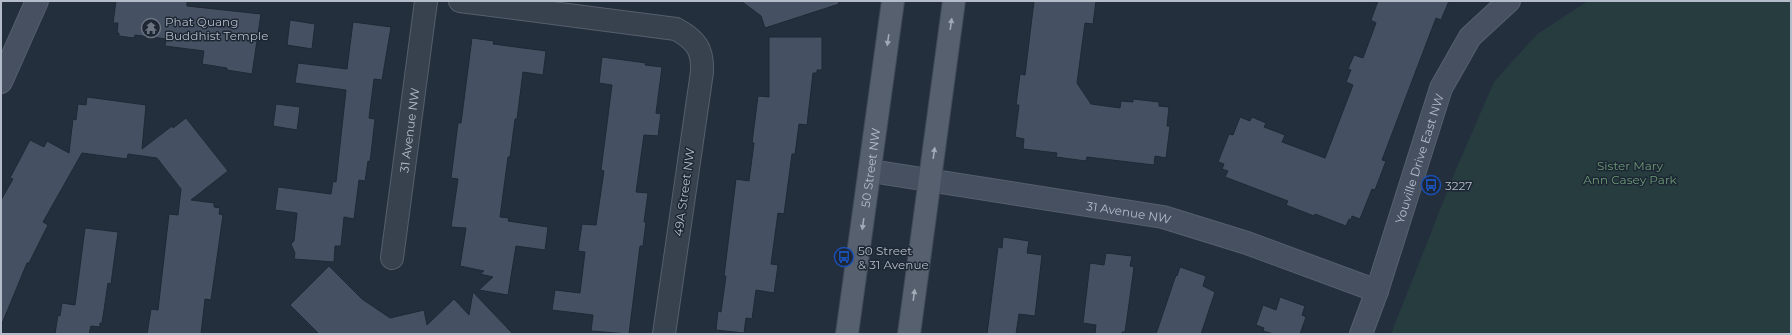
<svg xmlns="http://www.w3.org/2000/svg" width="1792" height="335" viewBox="0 0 1792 335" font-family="Montserrat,sans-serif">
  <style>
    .green { fill: #263c3f }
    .building { fill: #455162; stroke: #1f2835 }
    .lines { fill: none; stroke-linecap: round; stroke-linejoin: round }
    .street-casing { stroke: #565f6c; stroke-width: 24 }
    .secondary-casing { stroke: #565f6c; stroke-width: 24 }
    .primary-casing { stroke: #414a57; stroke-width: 24 }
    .street { stroke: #38414e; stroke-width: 22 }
    .secondary { stroke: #465061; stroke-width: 22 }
    .primary { stroke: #56606e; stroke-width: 22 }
    .oneway { fill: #a1aab7 }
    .labels { text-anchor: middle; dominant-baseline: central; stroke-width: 3; stroke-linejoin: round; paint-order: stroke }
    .poi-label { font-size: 12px; fill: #b4bcc9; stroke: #1d2633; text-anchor: start }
    .street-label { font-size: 12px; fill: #b4bcc9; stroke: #1d2633 }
    .park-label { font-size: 12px; fill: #6b9a76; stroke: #1d2633 }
  </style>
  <rect width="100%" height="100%" fill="#242f3e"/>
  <path class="green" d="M1588,1h203v333h-400l66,-167 37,-85 42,-47z"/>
  <path class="building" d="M116,1h71v5l74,8 -9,60 -25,-4v-2l-25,-4 2,-13 -39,-5 1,-7 -31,-4 -1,3 -15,-2v-3h-2l1,-10h-5z
    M741,1h97l1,3 -74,24 -4,-12z
    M1034,1h62l-3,23 -8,-1 -8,60 14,21 29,4 1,-7 12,1v-3l26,3v4l10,1 -2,19h3l-4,32 -11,-2 -1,9 -67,-8 -1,4 -30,-4 1,-4 -34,-4 1,-10 -9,-2 4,-32h-3l4,-31 5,1z
    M1378,1h71l-8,19 -5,-2 -54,142 4,1 -11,29 -3,-1 -12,30 -8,-3 -1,4 -2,-1 -3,7 -31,-12 -1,2 -28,-11 2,-4 -63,-24 3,-6 -6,-2 2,-5 -6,-2 11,-28 4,1 7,-18 10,4 2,-4 14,6 -2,4 21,8 -3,7 43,16 28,-73 -7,-3 5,-12 -3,-1 6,-14 9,3 13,-35 -5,-3z
    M290,20l25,4 -3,25 -25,-4z
    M353,22l38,5 -9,53 -8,-1 -5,39 6,1 -5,43 -2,-1 -3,20 -6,-1 -5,39 -10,-2 -3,29h-6l-1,16 -40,-3 1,-6 -4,-9 3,-3 3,-28 -22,-3 3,-23 53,7 2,-13 3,1 10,-92 -51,-7 3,-20 49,6z
    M769,37h53v33h-5v3h-4l-6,52 -8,-1 -4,30h-3l-8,60 -6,-1 -7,51 7,1 -4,28 -18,-3 -4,29 -6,-1 -2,15 -28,-3 2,-19 3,1 5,-36h-2l12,-97 13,2 5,-38h-2l6,-47 11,1z
    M472,38l22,3 -1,3 53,7 -3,24 -20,-3 -6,47h-2l-5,38h-2l-8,60 9,1 -1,3 40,6 -3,23 -29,-4 -8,49 -29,-5 14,-13 -13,-3 4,-3 -24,-5 6,-38 -15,-1 7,-48 -7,-1 7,-55h3z
    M602,57l44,6 -1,2 17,2 -6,46 5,1 -3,22 -14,-1 -8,57 12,1 -4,29h2l-3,24h-3l-11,88 -38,-3 2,-16 -41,-5 3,-20 25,3 5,-41 -7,-1 4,-27 14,1 8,-54 -3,-1 11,-85 -13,-2z
    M87,97l59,8 -4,44 30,-23 1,2 13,-10 42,53 -37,29 23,3v4l6,1 -1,6 4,1 -12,85 -6,-1 -4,35h-54l4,-25 7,1 11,-96 9,1 3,-26 -24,-31 -29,-4 -1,5 -45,-6 -39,69 5,3 -19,38h-2l-26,63v-126l12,-21 -3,-1 20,-38 14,7 3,-6 22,12 4,-34 3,1 2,-16 8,1z
    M276,104l24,3 -3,23 -24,-4z
    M85,228l33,4 -7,52 -3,-1 -6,40h-2v4l-9,-1 -2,8h-34l3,-19 2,1 2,-13 13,2z
    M1003,237l26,4 -2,12 15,2 -7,61 -16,-2 -3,20h-29l11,-87 4,1z
    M1106,253l26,3 -2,10 4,1 -6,44 -3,21h-3v2h-27l1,-9 -13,-2 7,-60 14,2z
    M329,266l33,33 28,19 34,-8 3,15 27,-26 15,16 4,-23 40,42h-194l-29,-29z
    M1180,267l26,9 -3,10 12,6 -14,42h-45l20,-59 1,1z
    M1280,297l25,9 -3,9 4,2 -6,17h-26l-11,-3 1,-3 -8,-3 7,-20 13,5z"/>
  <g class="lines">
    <g class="street-casing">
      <g id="street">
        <path d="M460,1l216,28c20,11 27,20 26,43l-38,262"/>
        <path id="s1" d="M392,258l34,-257"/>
      </g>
    </g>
    <g class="secondary-casing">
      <g id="secondary">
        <path d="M1,82l36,-81"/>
        <path id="s2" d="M871,171l292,46 84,26 130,48"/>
        <path id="s3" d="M1361,334l16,-43 64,-203 29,-51 39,-36"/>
      </g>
    </g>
    <g class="primary-casing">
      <g id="primary">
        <path id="s4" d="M847,334l46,-333"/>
        <path d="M909,334l45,-333"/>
      </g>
    </g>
    <use href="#street" class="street"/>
    <use href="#secondary" class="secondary"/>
    <use href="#primary" class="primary"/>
  </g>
  <defs><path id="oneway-solid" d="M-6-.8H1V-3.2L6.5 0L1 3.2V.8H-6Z"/></defs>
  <g class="oneway">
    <use href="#oneway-solid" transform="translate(951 24) rotate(-82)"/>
    <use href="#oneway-solid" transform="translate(888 40) rotate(98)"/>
    <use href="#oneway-solid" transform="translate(934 153) rotate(-82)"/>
    <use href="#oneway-solid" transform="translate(863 224) rotate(98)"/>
    <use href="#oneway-solid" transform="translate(914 295) rotate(-82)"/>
  </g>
  <defs>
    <g id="temple-ring" transform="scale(1)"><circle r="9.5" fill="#1d2633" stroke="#6b7280" stroke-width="1.5"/><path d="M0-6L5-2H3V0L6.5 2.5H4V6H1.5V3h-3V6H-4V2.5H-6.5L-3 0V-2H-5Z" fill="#6b7280"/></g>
    <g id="bus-ring" transform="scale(1)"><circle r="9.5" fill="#1d2633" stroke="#1a4fb4" stroke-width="1.5"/><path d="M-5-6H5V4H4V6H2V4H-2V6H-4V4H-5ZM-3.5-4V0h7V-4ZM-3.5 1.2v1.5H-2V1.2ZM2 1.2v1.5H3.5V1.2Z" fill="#1a4fb4"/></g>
  </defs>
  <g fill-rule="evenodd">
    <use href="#temple-ring" x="151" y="28"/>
    <use href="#bus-ring" x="1431" y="185"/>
    <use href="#bus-ring" x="844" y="257"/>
  </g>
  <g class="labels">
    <g class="poi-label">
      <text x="165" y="21">Phat Quang<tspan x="165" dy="14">Buddhist Temple</tspan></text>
      <text x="1445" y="185">3227</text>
      <text x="858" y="250">50 Street<tspan x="858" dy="14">&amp; 31 Avenue</tspan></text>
    </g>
    <g class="street-label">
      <text stroke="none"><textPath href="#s1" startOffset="129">31 Avenue NW</textPath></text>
      <text stroke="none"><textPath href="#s3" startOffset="185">Youville Drive East NW</textPath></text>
      <text stroke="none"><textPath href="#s4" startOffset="168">50 Street NW</textPath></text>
      <text transform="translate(684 192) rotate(-82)">49A Street NW</text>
      <text stroke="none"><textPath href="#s2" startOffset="261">31 Avenue NW</textPath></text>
    </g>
    <g class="park-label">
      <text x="1630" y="165">Sister Mary<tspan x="1630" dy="14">Ann Casey Park</tspan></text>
    </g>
  </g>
  <rect width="1792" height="335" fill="none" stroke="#b4bcc9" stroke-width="4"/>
</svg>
